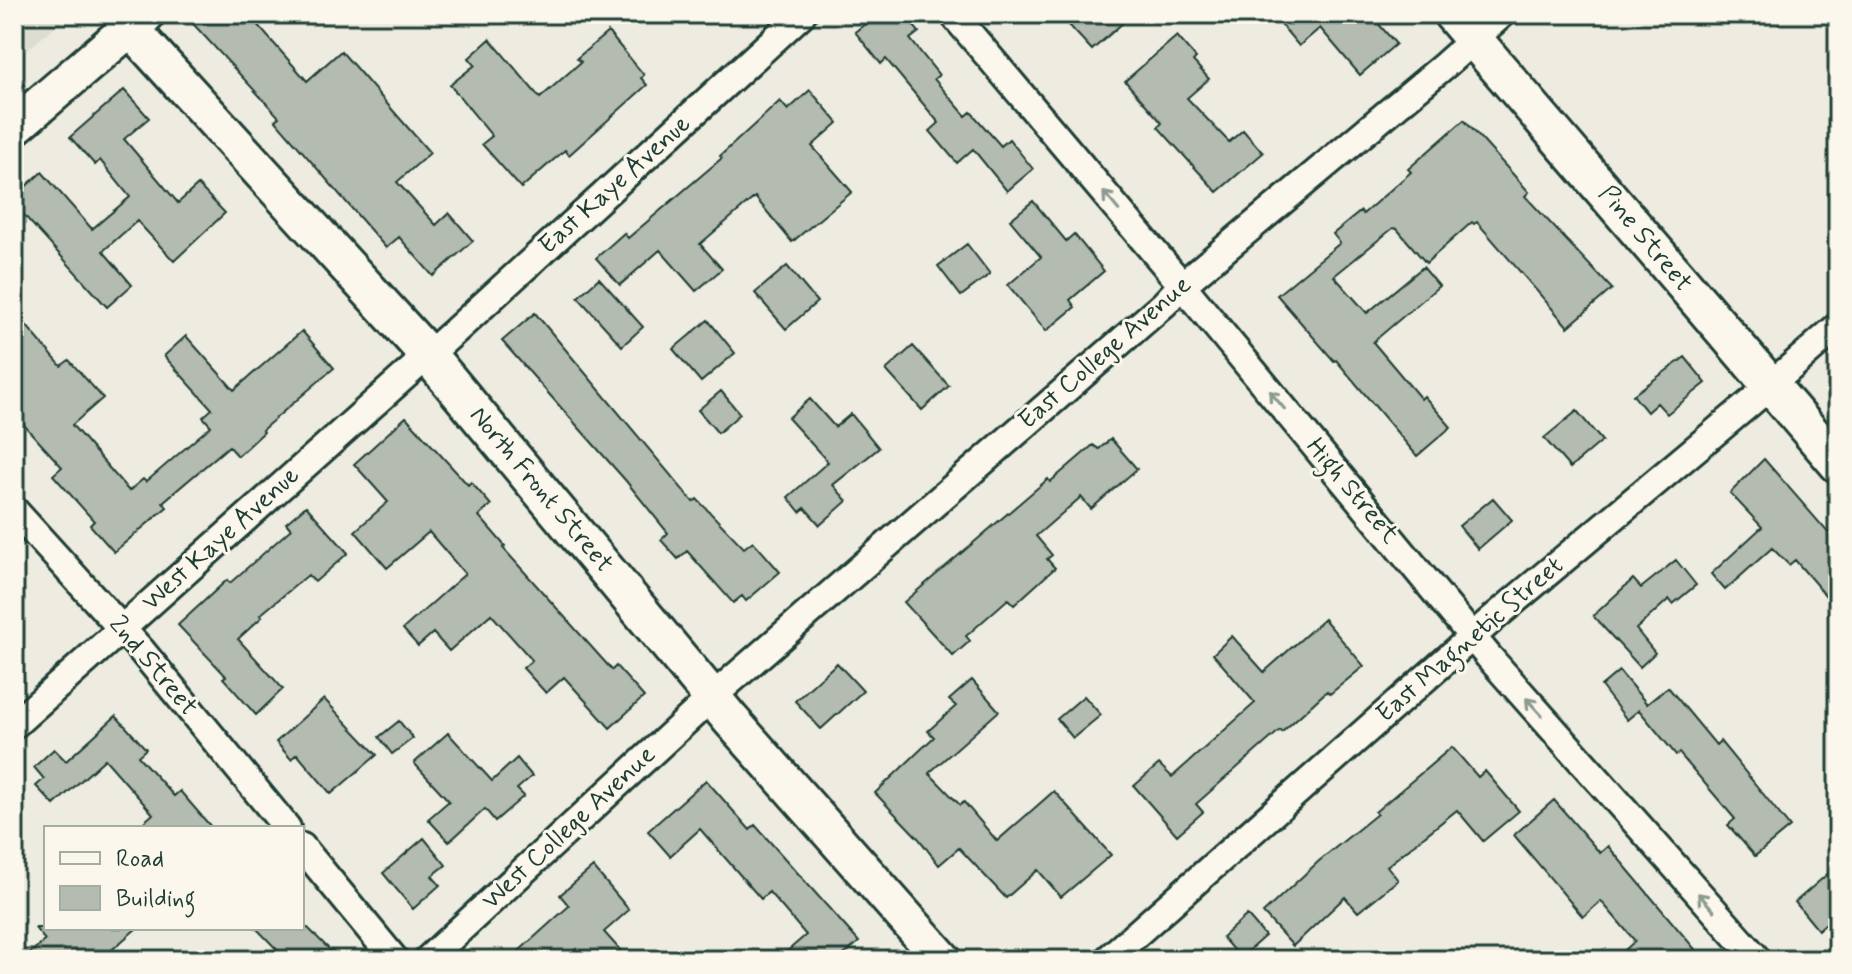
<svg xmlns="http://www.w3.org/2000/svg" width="1852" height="974" viewBox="0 0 1852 974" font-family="Mynerve,sans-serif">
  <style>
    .built { fill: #ddddd2 }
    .building { fill: #b4bbb0; stroke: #1f3d34; stroke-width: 2 }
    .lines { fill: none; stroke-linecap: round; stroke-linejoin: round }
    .street-casing { stroke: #1f3d34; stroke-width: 32 }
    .secondary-casing { stroke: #1f3d34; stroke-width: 42 }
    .street { stroke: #fbf7ec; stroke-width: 26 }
    .secondary { stroke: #fbf7ec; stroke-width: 36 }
    .oneway { stroke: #8d9a90 }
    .labels { text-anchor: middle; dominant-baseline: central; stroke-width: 6; stroke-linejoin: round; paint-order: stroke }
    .street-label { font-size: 26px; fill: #1f3d34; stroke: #fbf7ec }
  </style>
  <rect width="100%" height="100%" fill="#eeece1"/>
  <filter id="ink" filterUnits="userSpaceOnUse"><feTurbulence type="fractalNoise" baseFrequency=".0125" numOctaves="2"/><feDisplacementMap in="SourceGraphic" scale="16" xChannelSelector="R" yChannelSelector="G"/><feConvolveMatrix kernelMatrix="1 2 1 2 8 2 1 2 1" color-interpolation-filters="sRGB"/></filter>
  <g filter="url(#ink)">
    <path class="built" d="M14,14h56l-56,47z"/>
    <path class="building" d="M184,14h64l59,67 34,-30 89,102 -33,29 39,43 13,-12 24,28 -40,35 -34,-39 -13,11 -111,-128 4,-3z
      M877,14h27l15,18 -9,7 29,36 -5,4 32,37 5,-4 30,34 8,-7 24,30 -26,22 -34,-42 -16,14 -27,-32 9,-8 -53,-64 -5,5 -26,-32z
      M1081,14h52l-41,36 -23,-25z
      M1272,14h98l26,30 -36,31 -40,-47 -21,18z
      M608,32l36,43 -3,3 6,7 -78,70 -4,-5 -44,38 -39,-44 10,-8 -42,-51 25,-20 -6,-7 21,-19 50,59 41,-36 -4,-4z
      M1177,36l19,22 -3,3 16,18 -22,19 42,44 14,-12 20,23 -46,39 -59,-65 4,-4 -37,-42z
      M124,90l25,28 -25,21 54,64 20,-18 27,28 -51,48 -37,-40 -34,30 29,34 -25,22 -93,-103v-7l28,-25 50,57 38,-32 -30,-37 -5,5 -25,-28z
      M810,90l28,33 -26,23 40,46 -60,50 -37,-45 -55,47 22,25 -26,22 -36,-41 -40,35 -24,-27 28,-25 4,5 94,-80 -2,-2 60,-55 8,9z
      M1464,120l65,72 -4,4 87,93 -44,38 -91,-105 -3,2 -2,-2 -46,41 -29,-34 -4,-1 -59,48 33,37 56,-46 16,19 -66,56 48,57 3,-3 27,31 -34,29 -81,-96 -2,1 -57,-66 63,-52 -7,-9 28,-23 2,3 48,-42 -3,-3z
      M1033,201l33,40 8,-7 30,37 -34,29 5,7 -29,24 -38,-46 33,-28 -31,-37z
      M967,244l23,30 -29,22 -23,-30z
      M787,266l30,36 -31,27 -31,-36z
      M599,278l44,49 -21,19 -44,-49z
      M14,311l47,55 8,-6 34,38 -31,27 57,66 14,-12 3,3 65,-56 -8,-9 9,-8 -48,-53 22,-20 48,54 68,-59 32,37 -72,62 2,2 -26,24 -9,-10 -66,56 4,5 -53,45 -24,-27 4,-4 -41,-46 9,-8 -48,-53z
      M535,313l158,189 4,-3 47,49 9,-7 27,31 -34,29 -4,-5 -9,7 -46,-52 -9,8 -17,-19 7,-7 -42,-52 -124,-140z
      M708,320l27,33 -34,29 -28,-33z
      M913,346l36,40 -27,24 -36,-40z
      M1685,357l21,26 -39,31 -10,-11 -10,9 -14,-17z
      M721,391l19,23 -22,19 -20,-23z
      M810,399l25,28 16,-13 28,34 -46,37 14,16 -27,24 -15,-17 -5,4 -12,-15 40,-35 -40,-44z
      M1577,411l25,30 -32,27 -26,-30z
      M406,417l62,68 3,-3 20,23 -12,11 26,30 -2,2 109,122 4,-4 28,31 -34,31 -46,-51 -18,16 -23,-25 9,-8 -41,-46 -42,37 -16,-18 -15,13 -15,-17 62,-55 -36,-42 -42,36 -32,-37 33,-29 -34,-38z
      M1111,439l26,30 -46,40 -10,-12 -45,39 16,19 -5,4 8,9 -41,37 -6,-6 -42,37 4,5 -17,15 -49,-54 144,-123 2,3 43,-37 6,4z
      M1764,459l74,85v66l-43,-50 -6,5 -17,-17 -47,42 -14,-16 51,-47 -32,-34z
      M1493,498l19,22 -34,29 -19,-23z
      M306,506l42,47 -33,29 -7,-7 -48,40 2,2 -24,22 45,50 -27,26 -33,-37 3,-2 -48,-51 49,-45 3,3 61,-54 -5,-6z
      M1676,560l20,25 -23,19 -4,-5 -33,30 19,24 -15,14 -47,-51 40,-37 8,9z
      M1324,619l40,47 -34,28 -3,-3 -45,41 -2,-2 -84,74 7,8 -26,23 -43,-49 25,-22 13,13 83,-74 -42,-49 19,-18 32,36z
      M837,663l26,28 -42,38 -26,-28z
      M1619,671l28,33 21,-17 48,58 4,-4 70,86 -35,29 -27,-31 7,-6 -56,-66 -3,2 -37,-45 -12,10 -26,-34z
      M972,680l27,31 -70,62 31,32 4,-3 33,39 57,-50 57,64 -50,42 -23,-27 -32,28 -47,-50 -20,17 -20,-26 -44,-46 59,-56 -6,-6 28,-25 -7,-6z
      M1084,696l17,19 -28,23 -16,-19z
      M324,699l53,56 -46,39 -34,-40 -6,5 -15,-17z
      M116,716l30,33 -8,7 36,40 6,-5 32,37h-75l16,-14 -48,-55 -51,46 -18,-19 8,-7 -10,-12 20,-18 12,12z
      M399,721l14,17 -21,16 -13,-17z
      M448,733l44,48 25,-23 15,18 -15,13 7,7 -29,25 -10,-12 -36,33 -21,-23 21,-18 -35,-38z
      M1452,747l26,30 7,-6 34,40 -36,30 -26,-31 -70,56 11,14 -40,32 -13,-15 -52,49 -30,-33 56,-52 58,-47 -2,-2z
      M706,780l44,50 5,-5 104,117 -21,18h-61l29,-25 -37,-43 -8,7 -61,-70 -30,27 -22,-25z
      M1554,800l46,53 8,-7 96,114h-90l21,-19 -34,-40 -18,16 -69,-82z
      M424,838l22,27 -14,11 8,9 -27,24 -30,-36z
      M1838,865v48l-20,17 -23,-28z
      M593,867l36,43 -25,22 25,28h-43l-10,-11 -12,11h-55l60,-54 -9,-11z
      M1247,915l18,21 -25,22 -18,-21z
      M35,928h102l-37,32h-78l23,-20z
      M256,928h52l32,32h-53z"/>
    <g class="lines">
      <g class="street-casing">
        <path id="street" d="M953,14l229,271 307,372 269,303
          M14,510l127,140 146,178
          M14,725l440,-393 348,-318
          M302,847l93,113
          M427,960l285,-263 452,-393 18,-19 263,-220 57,-51
          M1107,960l383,-339 260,-218 88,-77"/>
      </g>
      <g class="secondary-casing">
        <path id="secondary" d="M1452,14l386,450
          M130,28l298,327 302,364 213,241
          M14,127l132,-113"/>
      </g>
      <use href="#street" class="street"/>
      <use href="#secondary" class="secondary"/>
    </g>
    <defs><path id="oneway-shaft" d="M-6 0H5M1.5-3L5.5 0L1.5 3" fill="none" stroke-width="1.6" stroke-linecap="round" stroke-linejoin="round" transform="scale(2)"/></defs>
    <g class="oneway">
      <use href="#oneway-shaft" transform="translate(1111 201) rotate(-130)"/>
      <use href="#oneway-shaft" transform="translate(1277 400) rotate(-130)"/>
      <use href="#oneway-shaft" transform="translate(1534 707) rotate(-132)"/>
      <use href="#oneway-shaft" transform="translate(1706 902) rotate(-132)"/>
    </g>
  </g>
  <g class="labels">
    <g class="street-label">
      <text transform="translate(615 185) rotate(-42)">East Kaye Avenue</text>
      <text transform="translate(1645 239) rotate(50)">Pine Street</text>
      <text transform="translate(1105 353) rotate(-41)">East College Avenue</text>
      <text transform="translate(541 490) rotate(50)">North Front Street</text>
      <text transform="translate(1352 491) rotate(50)">High Street</text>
      <text transform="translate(221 539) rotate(-42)">West Kaye Avenue</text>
      <text transform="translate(1470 640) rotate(-41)">East Magnetic Street</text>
      <text transform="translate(153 666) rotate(50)">2nd Street</text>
      <text transform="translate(569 828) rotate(-43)">West College Avenue</text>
    </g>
  </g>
  <rect width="1852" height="974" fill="none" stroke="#fbf7ec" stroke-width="48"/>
  <rect x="24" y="24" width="1804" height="926" fill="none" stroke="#1f3d34" stroke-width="3" filter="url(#ink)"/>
  <rect x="44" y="826" width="260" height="104" fill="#fbf7ec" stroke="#a3ada2" stroke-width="2"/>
  <rect x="60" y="852" width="40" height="12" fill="#fbf7ec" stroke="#a3ada2" stroke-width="2"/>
  <text x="116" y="866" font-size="24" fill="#1f3d34">Road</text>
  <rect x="60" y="886" width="40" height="24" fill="#b4bbb0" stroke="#a3ada2" stroke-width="2"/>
  <text x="116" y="906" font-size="24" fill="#1f3d34">Building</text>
</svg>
